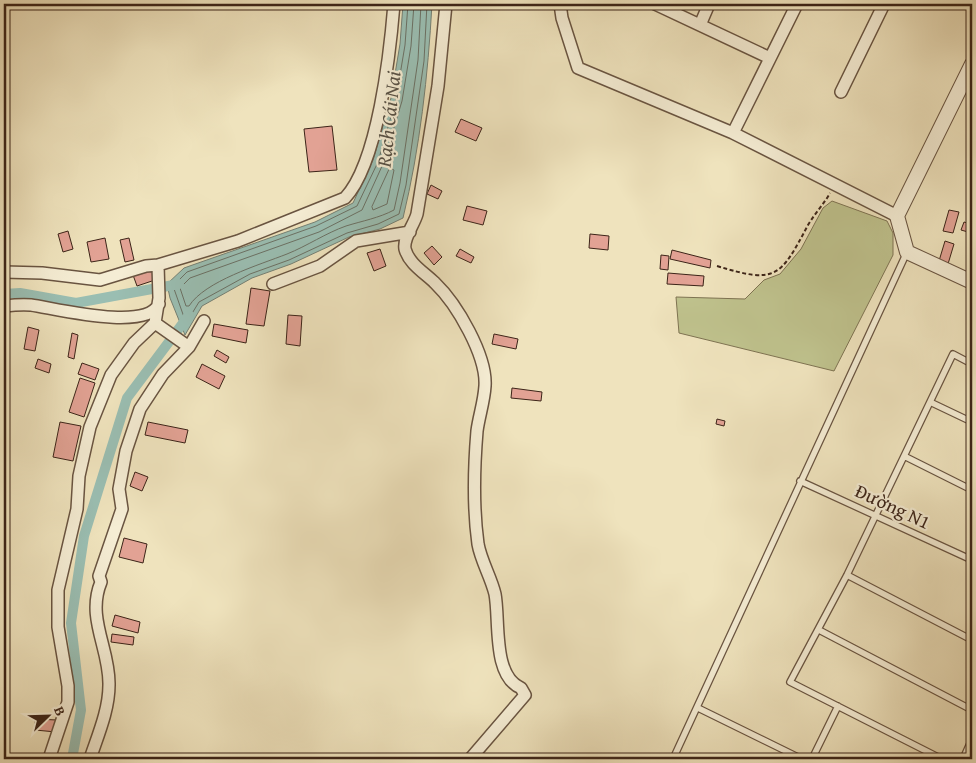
<svg xmlns="http://www.w3.org/2000/svg" width="976" height="763" viewBox="0 0 976 763" font-family="'Gentium Book Plus',serif">
  <style>
    .green { fill: #bfc28d; stroke: #7e7352 }
    .water { fill: #9abeb2; stroke: #748074 }
    .lines { fill: none; stroke-linecap: round; stroke-linejoin: round }
    .shore { stroke: #6b7165; stroke-width: 1 }
    .canal { stroke: #9abeb2; stroke-width: 10 }
    .building { fill: #e2a294; stroke: #3c2418 }
    .service-casing { stroke: #695441; stroke-width: 8 }
    .minor-casing { stroke: #695441; stroke-width: 14 }
    .tertiary-casing { stroke: #695441; stroke-width: 16 }
    .path { stroke: #3c2418; stroke-width: 2; stroke-dasharray: 4 2.5; stroke-linecap: butt }
    .service { stroke: #f5edd4; stroke-width: 5.5 }
    .minor { stroke: #f5edd4; stroke-width: 11 }
    .tertiary { stroke: #f5edd4; stroke-width: 14 }
    .labels { text-anchor: middle; dominant-baseline: central; stroke-width: 4.5; stroke-linejoin: round; paint-order: stroke }
    .street-label { font-size: 19px; fill: #3c2418; stroke: #f5edd4 }
    .water-label { font-size: 20px; font-style: italic; fill: #585246; stroke: #f5edd4 }
  </style>
  <rect width="100%" height="100%" fill="#efe3bd"/>
  <filter id="stains"><feTurbulence type="fractalNoise" baseFrequency=".004" numOctaves="4"/><feColorMatrix values="0 0 0 0 .2 0 0 0 0 .09 0 0 0 0 .02 0 0 0 .5 -.17"/></filter>
  <radialGradient id="worn" r=".72"><stop offset=".6" stop-color="#630" stop-opacity="0"/><stop offset="1" stop-color="#630" stop-opacity=".3"/></radialGradient>
  <path class="green" d="M832,201l55,20 6,12v22l-59,116 -155,-38 -3,-36 69,2 19,-19 16,-6 21,-25 22,-41z"/>
  <path class="water" d="M403,4h29c-4,71 -12,144 -29,214l-23,11 -31,8 -58,27 -39,14 -50,28 -17,29 -15,-37 -3,-14 17,-16 131,-46 38,-19 20,-43 18,-62 9,-54z"/>
  <g class="lines">
    <path class="shore" d="M408,4l-3,41 -9,54 -18,63 -21,44 -41,20 -129,46 -14,14 12,34h3l11,-18 51,-28 39,-14 58,-27 31,-9 21,-10 7,-29 18,-124 3,-57
      M414,4l-3,42 -9,55 -19,63 -21,46 -43,22 -129,46 -10,10 6,18h3c16,-25 70,-41 98,-52 20,-8 39,-21 59,-28 16,-5 33,-8 48,-16l6,-27 18,-123 3,-56
      M390,168l4,2 -7,34 -14,6 -1,-3z"/>
    <path class="canal" d="M4,294l16,-1 56,10 103,-19
      M72,759l9,-49 -10,-87 13,-87 43,-138 62,-83"/>
  </g>
  <path class="building" d="M461,119l21,9 -6,13 -21,-9z
    M332,126l5,44 -28,2 -5,-43z
    M431,185l11,6 -4,8 -11,-5z
    M467,206l20,5 -4,14 -20,-5z
    M949,210l10,2 -6,21 -10,-2z
    M964,222l7,2 -3,8 -7,-2z
    M68,231l5,18 -10,3 -5,-18z
    M590,234l19,2 -1,14 -19,-2z
    M105,238l4,21 -18,3 -4,-20z
    M129,238l5,22 -9,2 -5,-22z
    M945,241l9,3 -6,20 -9,-3z
    M432,246l10,11 -8,8 -10,-12z
    M380,249l6,17 -12,5 -7,-18z
    M460,249l14,8 -3,6 -15,-7z
    M672,250l39,10 -1,8 -40,-9z
    M661,255l8,1 -1,14 -8,-1z
    M152,269l3,11 -18,6 -4,-11z
    M668,273l36,3 -1,10 -36,-2z
    M251,288l19,3 -6,35 -18,-2z
    M288,315l14,1 -2,30 -14,-2z
    M214,324l34,6 -2,13 -34,-7z
    M28,327l11,3 -4,21 -11,-2z
    M72,333l6,2 -4,24 -6,-2z
    M494,334l24,5 -2,10 -24,-5z
    M217,350l12,7 -3,6 -12,-7z
    M38,359l13,5 -2,9 -14,-5z
    M82,363l17,6 -4,11 -17,-6z
    M202,364l23,12 -6,13 -23,-12z
    M80,378l15,5 -11,34 -15,-5z
    M512,388l30,4 -1,9 -30,-3z
    M717,419l8,2 -1,5 -8,-2z
    M60,422l21,4 -8,35 -20,-4z
    M148,422l40,8 -3,13 -40,-8z
    M135,472l13,5 -6,14 -12,-5z
    M124,538l23,6 -4,19 -24,-6z
    M115,615l25,7 -2,11 -26,-7z
    M112,634l22,3 -1,8 -22,-3z
    M35,719l22,1 -1,12 -21,-2z"/>
  <g class="lines">
    <g class="service-casing">
      <path id="service" d="M930,402l42,20
        M904,456l68,34
        M800,481l172,79
        M847,575l125,65
        M819,630l153,80
        M698,708l104,51
        M673,759l234,-507
        M812,759l26,-53
        M942,759l-152,-77 57,-107 106,-221 19,10
        M963,759l9,-20"/>
    </g>
    <g class="minor-casing">
      <path id="minor" d="M446,4l-8,82 -21,128c-3,11 -14,24 -12,35 4,15 20,24 30,34 22,21 52,73 50,103 -1,16 -6,30 -8,45 -3,36 -4,77 1,113 3,17 13,33 17,50 5,26 -3,82 26,94l4,7 -55,64
        M560,4l2,14 16,50 155,65 164,83
        M655,4l115,54
        M700,25l9,-21
        M841,92l43,-88
        M733,133l64,-129
        M158,265l1,33 -4,25 34,24
        M4,272l38,1 58,7 46,-14 12,-1 80,-24 107,-43c33,-35 45,-145 49,-194
        M273,284l47,-18 36,-25 54,-9
        M4,306c9,-1 18,-2 27,-1 23,3 115,27 128,-1
        M49,759l19,-57v-16l-10,-59v-37l19,-81 2,-33 11,-49 21,-52 23,-32 21,-20
        M90,759c8,-24 19,-49 19,-74 1,-36 -23,-67 -8,-103l-2,-6 23,-67 -3,-20 7,-38 14,-42 23,-35 26,-27 15,-26"/>
    </g>
    <g class="tertiary-casing">
      <path id="tertiary" d="M972,64l-75,152 10,36 65,30"/>
    </g>
    <path class="path" d="M717,266c59,18 63,12 91,-41 7,-12 16,-21 22,-32"/>
    <use href="#service" class="service"/>
    <use href="#minor" class="minor"/>
    <use href="#tertiary" class="tertiary"/>
  </g>
  <g class="labels">
    <g class="street-label">
      <text transform="translate(893 506) rotate(25)">Đường N1</text>
    </g>
    <g class="water-label">
      <text transform="translate(388 119) rotate(-84)">Rạch Cái Nai</text>
    </g>
  </g>
  <rect width="976" height="763" fill="none" stroke="#efe3bd" stroke-width="20"/>
  <rect x="5" y="5" width="966" height="753" fill="none" stroke="#3c2418" stroke-width="2.5"/>
  <rect x="10" y="10" width="956" height="743" fill="none" stroke="#3c2418"/>
  <g transform="translate(48 716) rotate(67)" stroke="#f5edd4" stroke-width="4" paint-order="stroke">
  <path d="M0-4L9 19L0 12L-9 19Z" fill="#3c2418"/>
  <text y="-8" font-size="14" font-weight="bold" text-anchor="middle" fill="#3c2418">B</text>
  </g>
  <rect width="100%" height="100%" filter="url(#stains)"/>
  <rect width="100%" height="100%" fill="url(#worn)"/>
</svg>
